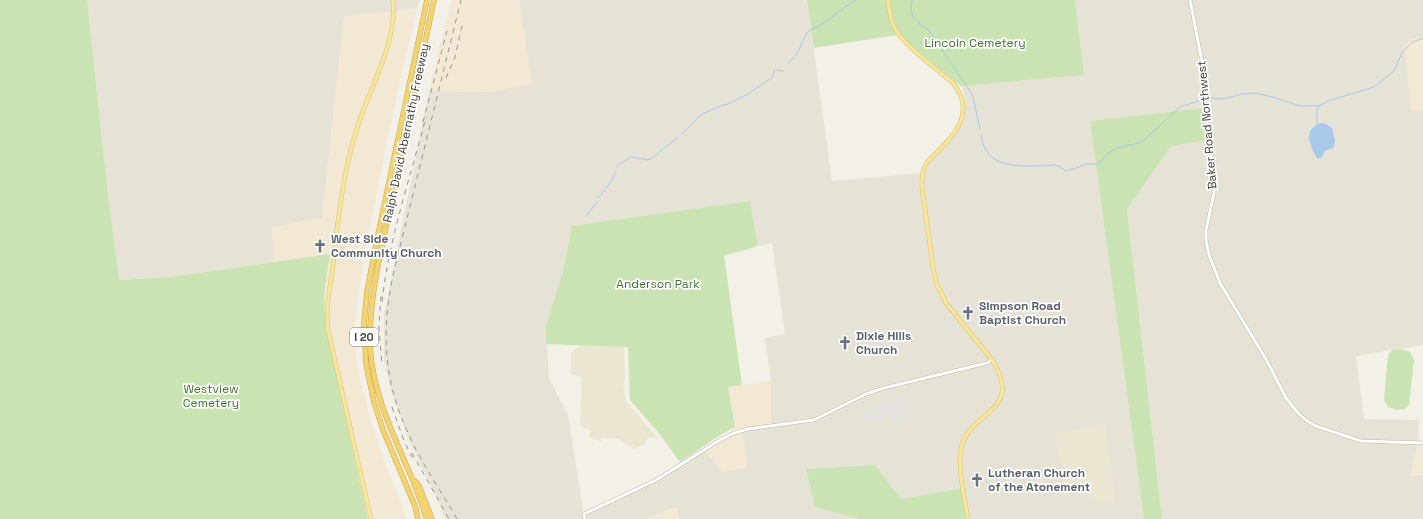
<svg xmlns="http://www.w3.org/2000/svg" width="1423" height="519" viewBox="0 0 1423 519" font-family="'Space Grotesk',sans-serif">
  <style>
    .residential { fill: #e6e2d6; fill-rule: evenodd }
    .commercial { fill: #f2e8d4 }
    .education { fill: #eae6d2 }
    .green { fill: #c9e3b3 }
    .parking { fill: #e4e2df }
    .water { fill: #a8c9ea }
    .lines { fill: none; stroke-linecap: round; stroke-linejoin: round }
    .stream { stroke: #a8c9ea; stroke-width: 1 }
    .minor-casing { stroke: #bdb8ab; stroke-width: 4 }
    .major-casing { stroke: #dac36e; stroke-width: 4.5 }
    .highway-casing { stroke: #d0a943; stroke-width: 5.5 }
    .minor { stroke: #fff; stroke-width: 3 }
    .major { stroke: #f6e59c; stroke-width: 3.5 }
    .highway { stroke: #f2d372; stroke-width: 4.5 }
    .rail { stroke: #969696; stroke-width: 1; stroke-dasharray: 5 5; stroke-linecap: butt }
    .labels { text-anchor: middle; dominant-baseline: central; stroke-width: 3.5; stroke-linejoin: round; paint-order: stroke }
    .shield { fill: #fff; stroke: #7d7973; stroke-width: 1 }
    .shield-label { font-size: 11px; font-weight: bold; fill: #454037 }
    .park-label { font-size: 12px; fill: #42722f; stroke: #fff }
    .street-label { font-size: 12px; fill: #454037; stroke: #fff }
    .worship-label { font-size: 12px; font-weight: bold; fill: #5b616d; stroke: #fff; text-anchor: start }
  </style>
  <rect width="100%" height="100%" fill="#f2f0e7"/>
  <path class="residential" d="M87,0h332l-2,8 -73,9 -22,201 -50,9 2,35 -104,15 -51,3 -11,-85z
    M519,0h288l25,181 90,-8 3,-11 27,-25 10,-17 3,-9 -1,-18 -3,-7 123,-11 -9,-75h348v37l-9,1 -3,72h12v235l-67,11 8,63 55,1 -1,20 -7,35h12v44h-261l-35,-311 44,-62 37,-6 -2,-32 -116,14 54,397h-176l-2,-31 -65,11 -26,-34 -69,4 9,38 45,12h-181l-3,-12 -31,12h-57l-4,-3v3h-139l-6,-17 -29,-59 -18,-49 -8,-35v-44l45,-224 59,1 38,-48zM750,201l8,45 14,-3 13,91 -20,4 6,43v46l-28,5 -38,19 -26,17 -47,25 -48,23 -16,-101 -19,-36 -3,-54 17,-54 9,-45zM1105,423l-7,80 -19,-17 -15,2z"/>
  <path class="commercial" d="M452,0h67l13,84 -44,8 -59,-1 18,-75z
    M417,8l-28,123 -25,127 -9,63 1,34 5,28 10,38 15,46 17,40 3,12h-35l-47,-215 1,-18 5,-32 -56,8 -2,-35 50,-9 22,-201z
    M1423,37v73l-12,1 -7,-66 10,-7z
    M771,381v46l-28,5 4,35 -24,6 -18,-22 16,-10 14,-14 -7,-40z
    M1418,440l5,1v34l-12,1z
    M676,507l3,12h-34z"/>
  <path class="education" d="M582,345l42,2 1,31 -2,7 3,16 33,39 -6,-3 -5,1 -5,7 -9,4 -16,-10 -15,-1 -2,3 -3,1v-2l-8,-1v-9l-7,-3 -3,-3 2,-47 -11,-3v-22z
    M1105,423l10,79 -17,1 -19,-17 -15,2 -8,-55z"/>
  <path class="green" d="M0,0h87l21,195 11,85 51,-3 160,-23 -5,32 -1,18 2,25 42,190h-368z
    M807,0h268l9,75 -123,11 -64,-51 -83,13z
    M1206,108l2,32 -37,6 -44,63 35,310h-18l-54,-398z
    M750,201l8,45 -34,10 18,129 -14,2 7,40 -18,10 -37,25 -22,-30 -28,-32 -2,-53 -82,-3v-19l17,-54 9,-45z
    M1401,349l9,3 4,8 -5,45 -4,4 -8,1 -9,-3 -4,-7 4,-45 4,-5z
    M875,465l26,34 65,-11 2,31h-108l-45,-12 -9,-38z"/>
  <path class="parking" d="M901,400l1,2 3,-1 1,6h-3l1,11h-3v2l-6,3 -5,-7 -11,4 -4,-4 -11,6 -4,-6 26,-12z"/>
  <path class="water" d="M1321,123l5,1 6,4 3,13 -1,6c-3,2 -6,2 -9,4 -3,3 -1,8 -8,7 -7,-13 -15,-28 4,-35z"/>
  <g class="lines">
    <path class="stream" d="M912,0l-1,10 2,7 5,3 2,5 8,4 45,67 7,33
      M788,64l10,-12 8,-18 3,-3 21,-12 15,-12 11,-7
      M1210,98l13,1 19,-5 12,-1 19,4 27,9h19l9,-5 46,-14 20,-16 8,-18 5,-6 6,-5 10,-4
      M1317,125v-14l2,-5
      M682,134l20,-20 19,-8 7,-2 18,-9 27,-18 1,-7 9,1
      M981,135c4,27 22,30 45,31 9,0 19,0 28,-1l5,1 7,5 8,-2 12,-5h12l10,-11 10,-5 20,-5 7,-4 35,-32 24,-8
      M617,167l1,-2 13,-8 17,3 4,-2 26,-21
      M599,197l12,-15 5,-11
      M586,216l12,-15"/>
    <g class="minor-casing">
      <path id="minor" d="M1190,0l13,67 3,27 1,26 7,53v20l-8,37v10l3,15 11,28 47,78 19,37 12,15 9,8 9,5 45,15 62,2
        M585,519l-1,-5 72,-34 64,-40 14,-7 14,-4 66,-9 52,-26 18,-6 103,-25 5,-3"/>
    </g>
    <g class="major-casing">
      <path id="major" d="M888,0c1,9 2,19 6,27 8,17 44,43 59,56 26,33 -3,56 -26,79 -5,8 -5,15 -5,25l11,81 4,17 9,18 46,57c32,51 -19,50 -30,85 -6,17 3,56 6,74
        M371,519l-43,-189c-3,-23 2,-41 5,-64 5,-47 10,-95 25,-141 13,-40 39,-82 35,-125"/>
    </g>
    <g class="highway-casing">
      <path id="highway" d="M415,481l4,5 13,33
        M418,519l-3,-13 -32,-76 -9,-28 -8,-38 -2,-40 3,-33 10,-51 50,-240
        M427,519c-5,-14 -10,-29 -16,-43 -18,-42 -38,-82 -41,-129 -1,-28 3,-55 8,-82l56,-265"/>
    </g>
    <use href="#minor" class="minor"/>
    <use href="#major" class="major"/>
    <use href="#highway" class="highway"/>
    <path class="rail" d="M446,78l9,-21 8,-35
      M423,122l24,-91
      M381,296l-2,31 3,39
      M382,302c7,-63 28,-124 44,-185
      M392,407l12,34 9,18
      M412,453l37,66
      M457,519c-16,-28 -35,-55 -48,-84 -26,-54 -28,-106 -15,-164l67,-271"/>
  </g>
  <defs>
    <g id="church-bare" transform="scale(1.08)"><path d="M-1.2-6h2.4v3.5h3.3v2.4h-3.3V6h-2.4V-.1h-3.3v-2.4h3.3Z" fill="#6b7280" stroke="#fff" stroke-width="2.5" paint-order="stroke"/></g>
  </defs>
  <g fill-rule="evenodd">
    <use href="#church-bare" x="320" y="246"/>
    <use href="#church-bare" x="968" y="313"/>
    <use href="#church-bare" x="845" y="343"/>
    <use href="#church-bare" x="977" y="480"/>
  </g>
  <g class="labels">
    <rect class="shield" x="350" y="328" width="28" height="18" rx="3"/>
    <g class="shield-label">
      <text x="364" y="337">I 20</text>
    </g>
    <g class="park-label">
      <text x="975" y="43">Lincoln Cemetery</text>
      <text x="658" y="284">Anderson Park</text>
      <text x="211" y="389">Westview<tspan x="211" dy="14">Cemetery</tspan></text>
    </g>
    <g class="street-label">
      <text transform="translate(1207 125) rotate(-95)">Baker Road Northwest</text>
      <text transform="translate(406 133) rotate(-78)">Ralph David Abernathy Freeway</text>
    </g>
    <g class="worship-label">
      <text x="331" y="239">West Side<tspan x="331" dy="14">Community Church</tspan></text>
      <text x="979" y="306">Simpson Road<tspan x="979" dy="14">Baptist Church</tspan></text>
      <text x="856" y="336">Dixie Hills<tspan x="856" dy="14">Church</tspan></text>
      <text x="988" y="473">Lutheran Church<tspan x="988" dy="14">of the Atonement</tspan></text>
    </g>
  </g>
</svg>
